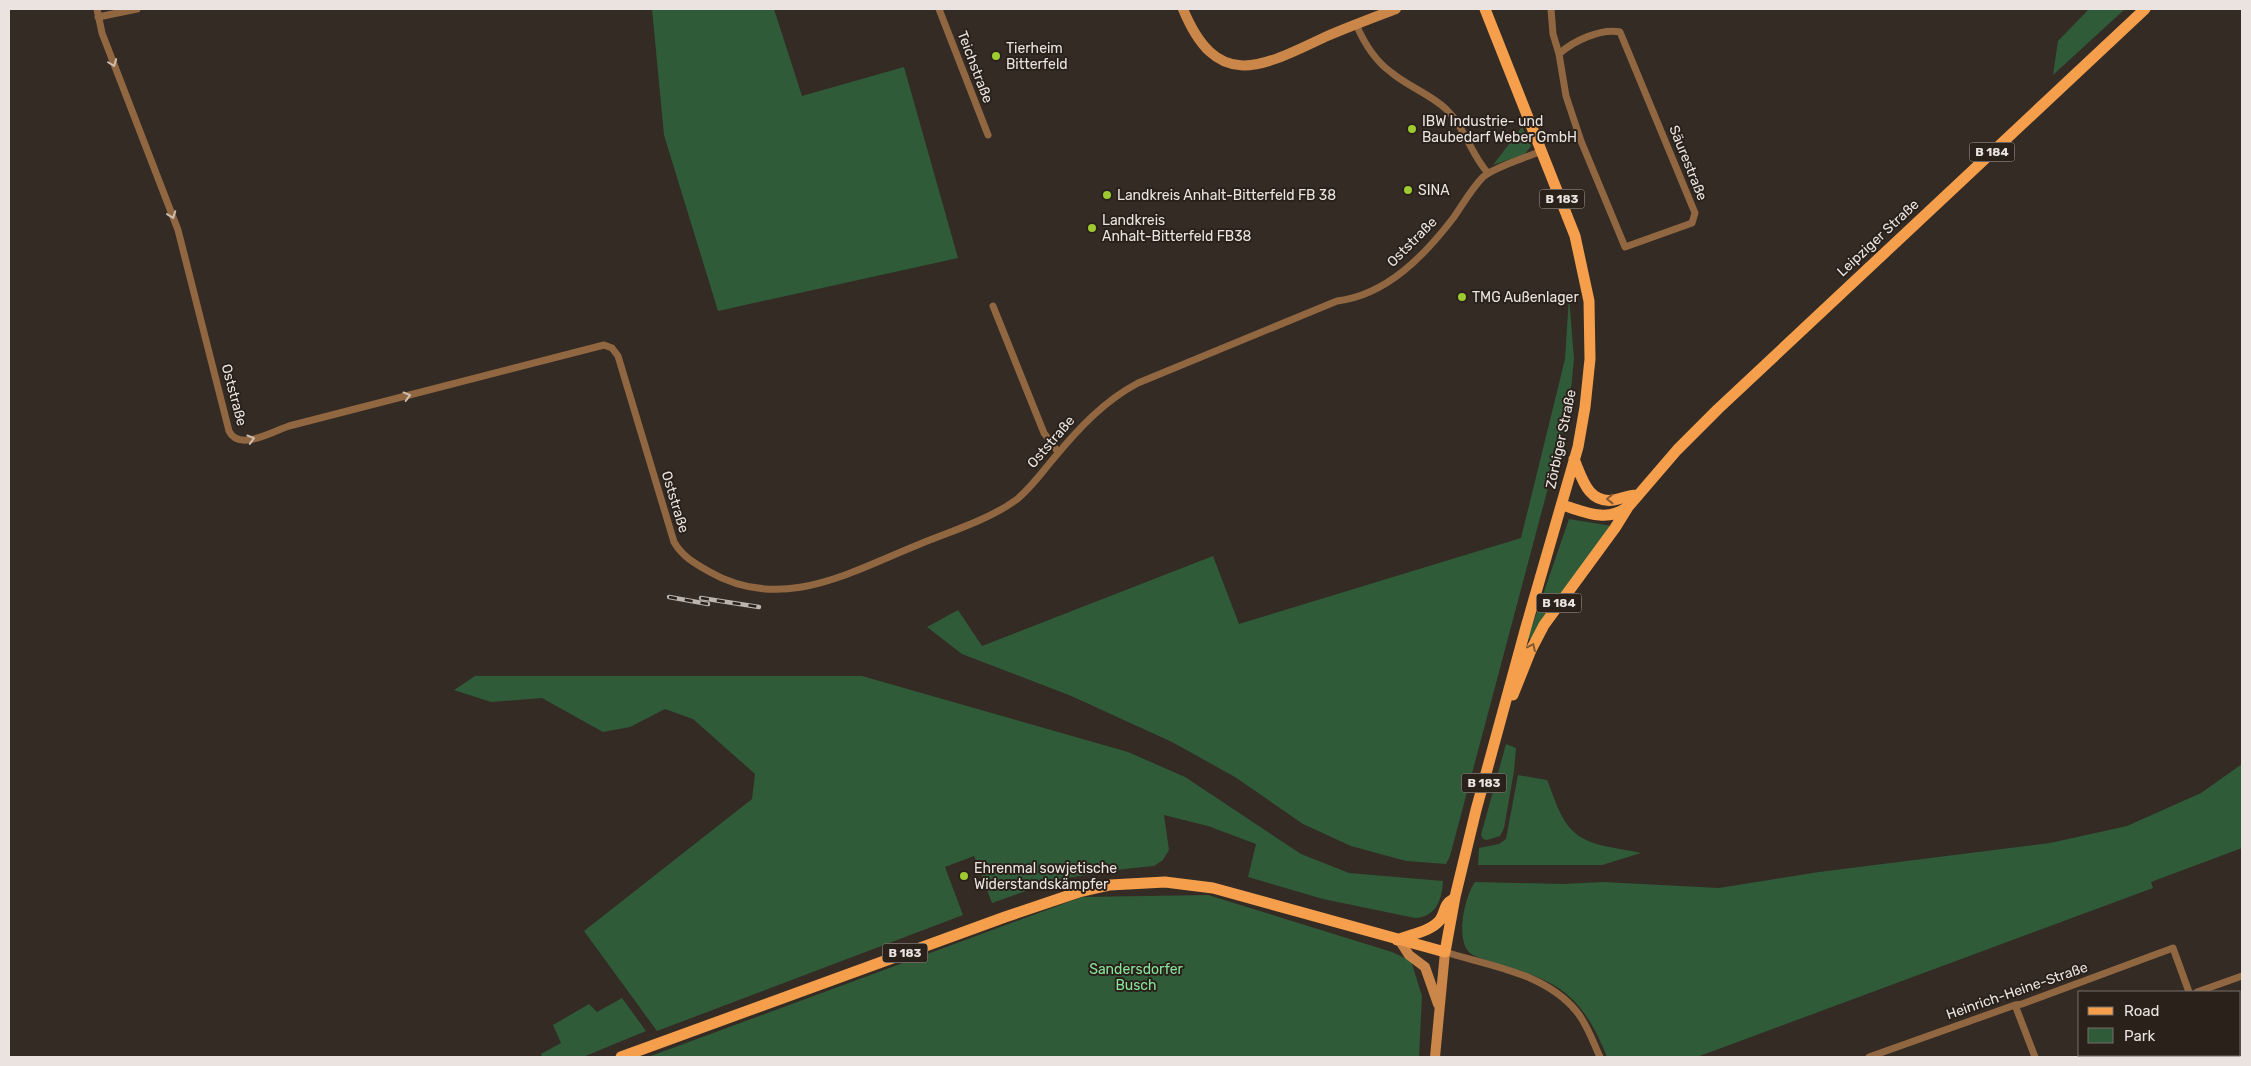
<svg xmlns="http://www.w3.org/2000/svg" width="2251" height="1066" viewBox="0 0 2251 1066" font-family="Rubik,sans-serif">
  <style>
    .green { fill: #2f5b39 }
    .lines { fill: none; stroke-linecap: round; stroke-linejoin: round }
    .street { stroke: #916742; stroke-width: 7 }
    .secondary { stroke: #ca8749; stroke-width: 10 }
    .primary { stroke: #f59f4c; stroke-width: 11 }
    .rail-casing { stroke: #bbb4af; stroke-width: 4.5 }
    .rail { stroke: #2a211b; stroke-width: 2.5; stroke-dasharray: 8; stroke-linecap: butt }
    .oneway { stroke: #cfbeb0 }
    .oneway2 { stroke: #855a31 }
    .poi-dot { fill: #9dca30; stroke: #2a211b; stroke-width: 2 }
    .labels { text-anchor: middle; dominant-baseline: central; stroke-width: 4; stroke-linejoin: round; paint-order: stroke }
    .shield { fill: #2a211b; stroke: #b0a9a4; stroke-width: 1 }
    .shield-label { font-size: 12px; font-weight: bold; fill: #eae3df }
    .poi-label { font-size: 14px; fill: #eae3df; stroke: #2a211b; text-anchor: start }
    .street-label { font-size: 14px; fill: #eae3df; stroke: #2a211b }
    .park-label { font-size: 14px; fill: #87e59c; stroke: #2a211b }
  </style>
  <rect width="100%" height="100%" fill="#342b24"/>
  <path class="green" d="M652,9h122l28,87 102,-29 54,191 -240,53 -54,-176z
    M2089,9h36l-72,66 5,-34z
    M1522,127l9,19 -6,8 -32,11z
    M1569,296l5,63 -5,50 -119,447 -4,8 -40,-3 -55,-15 -48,-22 -68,-47 -63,-35 -103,-47 -107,-41 -35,-27 31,-17 24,36 231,-90 26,68 282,-86 44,-179z
    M1569,519l43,7 -79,114 -5,-2z
    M475,676h387l266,76 57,25 116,77 48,19 94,8c-1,19 -7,36 -28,37l-92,-19 -75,-22 8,-33 -48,-18 -44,-11 5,35 -6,10 -9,6 -30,3 -64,10 -68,24 -18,-47 -29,11 18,48 -306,116 -73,-100 168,-132 3,-25 -62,-55 -28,-10 -35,18 -27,5 -61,-34 -51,4 -37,-12z
    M1506,744l10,4 -2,23 -10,57 -4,8 -13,4 -4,-1 -2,-4z
    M2242,764v84l-91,34 2,6 -456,169h-90c-30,-75 -59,-77 -130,-100 -3,-2 -7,-3 -9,-6 -12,-15 -3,-55 7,-69l88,2 40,-2 116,6 100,-16 231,-29 77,-17 74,-33z
    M1518,775l29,5c7,16 13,40 27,52 16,15 46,16 67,21l-39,12h-124l1,-17 20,-4 7,-5z
    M1208,895l184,57 19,9 11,35 -3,61h-771l434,-160z
    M622,998l24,33 -63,26h-41l-1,-3 20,-11 -8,-18 36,-21 8,8z"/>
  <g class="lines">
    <path class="street" d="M97,9l5,24 76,197 51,201c10,21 44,0 60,-5l315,-81 8,3 6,8 56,186c8,14 20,21 34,29 74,43 142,1 212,-27 32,-13 68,-24 96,-44 15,-12 26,-28 38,-42 25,-30 50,-57 84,-75l199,-82c50,-6 88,-46 117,-84 9,-13 18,-29 29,-40 11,-10 44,-20 59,-26
      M939,9l49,126
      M1551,9l2,25 6,20 7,42 15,45 44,106 67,-24 3,-10 -75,-181c-19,-4 -47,9 -61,22
      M98,17l39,-8
      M1356,24c8,19 19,37 36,49 17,14 38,21 54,36 19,18 25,46 42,64
      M993,306l51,127 14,19
      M1445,952c45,14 101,21 132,60 11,14 16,30 23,45
      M2197,992l45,-16
      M2015,1005l20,52
      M2212,1055l1,2
      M1869,1057l146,-52 7,-1 151,-56 16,44"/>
    <path class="secondary" d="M1183,9c34,82 77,59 142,28 23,-10 47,-19 71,-28
      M1400,941l9,14 16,12 13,37
      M1435,1057l10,-105"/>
    <path class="primary" d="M1574,459c8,19 14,45 40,41 9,-2 15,-5 23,-5
      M1562,505c21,6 44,18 64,3
      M1513,695l18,-45 13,-25 71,-97 13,-21 49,-57 41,-41 427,-400
      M1397,940c14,-6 33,-8 43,-20 5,-7 4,-16 12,-20
      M621,1057l384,-140 74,-25 31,-7 55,-3 48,6 232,64 10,-55 21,-87 50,-183 52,-180 7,-40 5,-48 -1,-58 -14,-65 -90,-227"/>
    <g class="rail-casing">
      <path id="rail" d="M669,597l39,7
        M701,598l58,9"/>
    </g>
    <use href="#rail" class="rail"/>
  </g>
  <defs><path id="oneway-chevron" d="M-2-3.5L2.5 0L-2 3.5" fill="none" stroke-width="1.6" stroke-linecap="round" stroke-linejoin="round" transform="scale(1.25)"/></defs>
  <g class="oneway">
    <use href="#oneway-chevron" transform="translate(113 63) rotate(69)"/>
    <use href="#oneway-chevron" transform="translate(172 215) rotate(70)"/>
    <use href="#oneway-chevron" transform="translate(407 396) rotate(-15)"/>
    <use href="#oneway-chevron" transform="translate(251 439) rotate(-16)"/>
  </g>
  <g class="oneway2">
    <use href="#oneway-chevron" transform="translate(1610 499) rotate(179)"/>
    <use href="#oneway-chevron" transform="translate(1532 647) rotate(-65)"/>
  </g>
  <g class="poi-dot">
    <circle cx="996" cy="56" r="5"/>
    <circle cx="1412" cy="129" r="5"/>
    <circle cx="1408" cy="190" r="5"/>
    <circle cx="1107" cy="195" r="5"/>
    <circle cx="1092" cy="228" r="5"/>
    <circle cx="1462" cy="297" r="5"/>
    <circle cx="964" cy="876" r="5"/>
  </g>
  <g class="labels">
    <g class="shield">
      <rect x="1969.5" y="142.5" width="45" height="19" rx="4"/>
      <rect x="1539.5" y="189.5" width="45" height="19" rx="4"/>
      <rect x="1536.5" y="593.5" width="45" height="19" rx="4"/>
      <rect x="1461.5" y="773.5" width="45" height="19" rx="4"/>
      <rect x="882.5" y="943.5" width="45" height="19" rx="4"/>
    </g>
    <g class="shield-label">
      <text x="1992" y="152">B 184</text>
      <text x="1562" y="199">B 183</text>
      <text x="1559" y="603">B 184</text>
      <text x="1484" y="783">B 183</text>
      <text x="905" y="953">B 183</text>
    </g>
    <g class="poi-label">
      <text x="1006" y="48">Tierheim<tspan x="1006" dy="16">Bitterfeld</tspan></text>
      <text x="1422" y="121">IBW Industrie- und<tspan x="1422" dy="16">Baubedarf Weber GmbH</tspan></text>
      <text x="1418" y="190">SINA</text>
      <text x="1117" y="195">Landkreis Anhalt-Bitterfeld FB 38</text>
      <text x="1102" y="220">Landkreis<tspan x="1102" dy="16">Anhalt-Bitterfeld FB38</tspan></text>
      <text x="1472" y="297">TMG Außenlager</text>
      <text x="974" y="868">Ehrenmal sowjetische<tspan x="974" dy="16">Widerstandskämpfer</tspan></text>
    </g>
    <g class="street-label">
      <text transform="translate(975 67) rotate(69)">Teichstraße</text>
      <text transform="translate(1688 163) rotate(68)">Säurestraße</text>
      <text transform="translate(1878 238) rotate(-43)">Leipziger Straße</text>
      <text transform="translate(1412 242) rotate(-45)">Oststraße</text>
      <text transform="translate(234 395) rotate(75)">Oststraße</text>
      <text transform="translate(1561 439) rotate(-78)">Zörbiger Straße</text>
      <text transform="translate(1051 442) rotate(-49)">Oststraße</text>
      <text transform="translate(675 502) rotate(73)">Oststraße</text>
      <text transform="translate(2017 991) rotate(-19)">Heinrich-Heine-Straße</text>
    </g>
    <g class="park-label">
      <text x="1136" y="969">Sandersdorfer<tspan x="1136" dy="16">Busch</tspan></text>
    </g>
  </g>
  <rect width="2251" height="1066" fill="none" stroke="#eae3df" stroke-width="20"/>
  <rect x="2078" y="991" width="162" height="65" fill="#2a211b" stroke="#776f69"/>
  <rect x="2088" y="1007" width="25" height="8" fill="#f59f4c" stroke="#776f69"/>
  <text x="2124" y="1016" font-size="15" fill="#eae3df">Road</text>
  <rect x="2088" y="1028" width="25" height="15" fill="#2f5b39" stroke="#776f69"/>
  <text x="2124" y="1041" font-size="15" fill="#eae3df">Park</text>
</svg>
